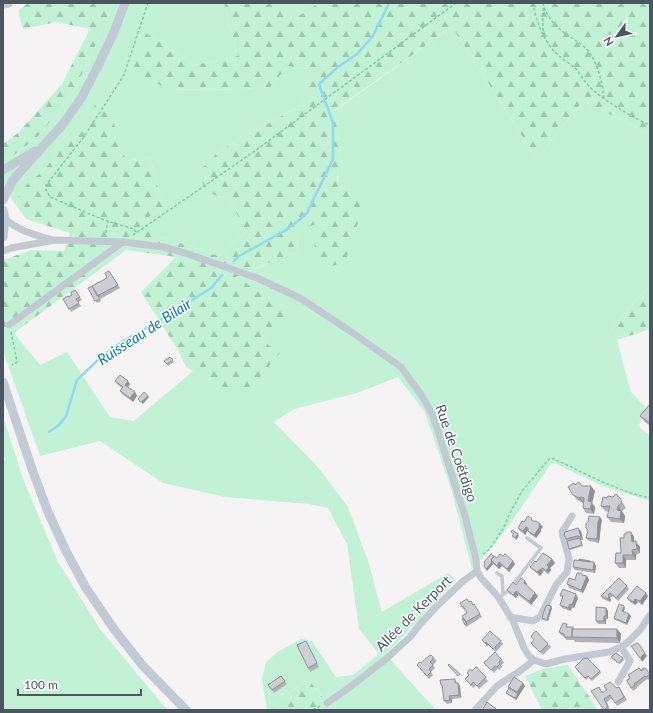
<svg xmlns="http://www.w3.org/2000/svg" width="653" height="713" viewBox="0 0 653 713" font-family="Lato,sans-serif">
  <style>
    .grass { fill: #c3f1d5 }
    .forest { fill: url(#forest-firs) }
    .lines { fill: none; stroke-linecap: round; stroke-linejoin: round }
    .stream { stroke: #90daee; stroke-width: 2.5 }
    .path { stroke: #7ad0a6; stroke-width: 1.5; stroke-dasharray: 3 2; stroke-linecap: butt }
    .lane { stroke: #c1cad2; stroke-width: 3.5 }
    .street { stroke: #c1cad2; stroke-width: 7 }
    .secondary { stroke: #c1cbd6; stroke-width: 9 }
    .wall { fill: #b0b2b7 }
    .shaded-wall { fill: #909195 }
    .building { fill: #cdcfd5; stroke: #909195 }
    .labels { text-anchor: middle; dominant-baseline: central; stroke-width: 3; stroke-linejoin: round; paint-order: stroke }
    .street-label { font-size: 14px; fill: #4a5661; stroke: #fff }
    .water-label { font-size: 15px; font-style: italic; fill: #0c7c9b; stroke: #fff }
  </style>
  <defs>
    <pattern id="forest-firs" width="22" height="20" patternUnits="userSpaceOnUse"><rect width="22" height="20" fill="#c3f1d5"/><path d="M5 1l3.5 6h-7zM16 11l3.5 6h-7z" fill="#a0c6b0"/></pattern>
  </defs>
  <rect width="100%" height="100%" fill="#f5f3f3"/>
  <path class="grass" d="M113,3h111l14,53 -43,9 -49,-32 23,57 71,-1 30,-2 18,-21 20,3v26l-10,12 -79,44 -11,42 22,7 16,32 -28,24 -61,-21 -16,-13 23,-15 -4,-10 -10,-40 -24,4 -64,-13c-6,7 -12,15 -18,21 -12,14 -23,17 -28,36l-13,-17v-28l10,-4 25,-20 27,-32 22,-39z
    M285,3h34l-19,12 -15,-9z
    M452,27l85,132 46,-58 67,33v152l-8,7 -30,35 5,12 14,52 17,18 -10,16 12,10v65l-45,-14 -53,-25 -44,65 -22,27 -14,15 -20,-77 -27,-79 -27,-36 -41,16 -63,16 -20,13 42,43 32,42 20,54 14,51 66,-39 8,7c-23,24 -45,49 -69,73l8,12 41,45h-106l2,-2 -20,-24 -7,-3 -38,29 -5,-31 4,-17 13,-11 22,-12 11,2 24,36 17,-2 26,-21 -20,-25 -12,-85 -19,-36 -19,-4 -84,-7 -62,-14 -63,-42 -60,15 -37,-105v-10l11,-8 26,32 27,-13 43,65 24,4 59,-50 25,15 62,-33 -17,-12 -28,-63 40,-18 22,-8 1,-21 18,-8 21,-38 4,-39 -8,-34z
    M3,416l20,63 35,83 42,67 63,76 5,5h-165v-245l2,-6 -2,-4z"/>
  <path class="forest" d="M28,3h85l-26,62 -22,39 -27,32 -25,20 -10,4v-16l15,-11 44,-49 28,-55 -33,-7 -34,7 -5,-18z
    M224,3h61l1,3 14,9 19,-12h331v131l-67,-33 -46,58 -85,-132 -119,84 8,35 -4,38 21,5 3,25 -15,46 -13,6 -19,-12 2,-30 -18,7 -1,21 -22,8 -39,17 60,38 -33,26 17,12 -32,38 -30,-5 -32,-19 -8,-17 -37,-58 35,-35 -50,-7 -123,91v-81l29,-10 32,1 6,-18 -44,-14 -10,-14 2,-8 10,-14 15,-12 19,-23 38,-49 6,-1 20,63 24,-4 10,40 4,10 -23,15 16,13 61,21 28,-24 -16,-32 -22,-7 -11,-19 22,-23 79,-44 10,-12v-26l-20,-3 -18,21 -30,2 -71,1 -36,-20 13,-37 49,32 43,-9z
    M650,286v43l-33,11 -5,-12 30,-35z
    M568,665l30,45h-56l-17,-34 18,-7z
    M305,681l7,3 20,25 -2,1h-63z"/>
  <g class="lines">
    <path class="stream" d="M234,261l5,-5 47,-26 12,-9 9,-8 26,-54v-36l-14,-39 19,-17 19,-13 16,-18 16,-33
      M49,432l10,-7 7,-9 11,-36 22,-21 12,-10 16,-10 35,-20 49,-31 11,-13"/>
    <path class="path" d="M533,3c3,19 11,39 25,52 5,5 12,8 17,13 5,5 8,12 13,17 9,10 21,17 32,24 10,6 20,12 30,16
      M543,3c2,14 17,28 29,35 5,4 13,8 17,14 10,14 13,30 15,47
      M649,3l1,2
      M543,31v-24
      M136,232l-2,-3 -30,-9 -54,-23 -4,-7v-5l37,-47 21,-32 20,-31 24,-72
      M106,233l2,-12
      M133,235l119,-82 204,-150
      M11,332l6,30 -5,3
      M483,554l6,-4 14,-21 8,-18 11,-20 28,-33 4,1c31,14 62,32 96,39
      M313,710l7,-4"/>
    <path class="lane" d="M497,573l5,3 1,18
      M499,598l10,-8 32,-42 -14,-10"/>
    <path class="street" d="M3,5l6,-1v-1
      M5,219c14,12 31,16 48,21
      M3,251l8,-3 44,-8 68,2 40,5 22,6 72,25 43,20 53,35 48,34 21,29 11,20 32,100 11,43 1,12 4,7 12,13 6,7 14,23 11,27 5,8 5,4 12,4 19,-5 44,-7 12,-5 6,-4 13,-13 10,-15
      M9,325l114,-83
      M510,617l23,4 7,-4 16,-32 11,-13 2,-13 -7,-27 10,-16
      M618,682l12,-21 -9,-14
      M327,703l23,-16 36,-28 24,-22 11,-14 15,-16 26,-25 15,-11
      M475,710l22,-24 23,-15 14,-11"/>
    <path class="secondary" d="M3,170l32,-19
      M3,200l10,-20 51,-57 18,-26 17,-33 15,-32 11,-29
      M3,210l2,9 -2,18
      M3,382l29,87 16,43 18,39 20,37 28,41 29,37 43,44"/>
  </g>
  <path class="wall" d="M109,271l11,17 -20,11 -1,-1 2,3 -4,2 -9,-15 19,-10z
    M75,290l7,10 -4,2 3,4 -10,6 -8,-13 9,-4z
    M170,357l4,5 -6,4 -4,-5z
    M115,381l15,3 -2,3 7,5 2,4 -4,6 -11,-8 -2,-3 2,-3 -5,-4z
    M650,404v22l-5,-4 -5,-6z
    M575,485l7,1 13,5 -3,12 3,4 -1,7 -8,-1 -3,-5 1,-6h-1v1l-6,-3 -9,-13z
    M623,503l3,5 -4,3 3,5 -1,7 -13,-1 -4,-5 2,-5 -4,-1 -4,-5z
    M602,520l-1,5 -2,18 -10,-2 -3,-3z
    M534,521l6,3 3,3 -2,2v2l-5,7 -6,-4 -2,-4 -3,5 -5,-4 -2,-3 6,-6z
    M581,531l2,9h-2l2,6 -13,4 -4,-11z
    M631,532l3,5v4l2,1 4,5v6l-4,2v5h-10v8h-7l-4,-5 6,-10z
    M497,558l18,6 -6,8 -7,-6 -3,3 -6,-5 -6,7 -2,-7z
    M590,561l6,5 -1,7 -20,-3 -2,-3z
    M536,562l19,1 -5,5 1,2 -3,4 -3,-3 -2,1 -3,4 -7,-6 -3,-3z
    M587,576l2,4 -6,13 -14,-5 -2,-4 8,-4z
    M525,581l2,3v2l11,10 -7,9 -13,-10 -2,3 -7,-5 -2,-3z
    M627,586l2,3 -11,12 -5,-5 -3,2 1,2 -1,2 -7,-3 -2,-3z
    M560,595l18,3 -4,10h-2l-2,3 -8,-3 -2,-3 3,-7z
    M648,596l-6,9 -4,-3 -3,3 -5,-3 -3,-4z
    M469,602l4,2h1l8,13 -16,10 -4,-8 5,-6 -2,-4 -1,1 -4,-7z
    M551,606l1,2 -4,13 -5,-1 -1,-2z
    M624,606l1,2 -2,4 6,2 2,2 -4,9 -12,-5 -1,-2z
    M606,608l2,3v8h-2v5h-8l-2,-3z
    M573,627l1,2h43l4,5 -1,9 -45,-1 -1,-2h-8l-2,-4 -3,-1 -2,-3z
    M531,636l17,8 3,3 -8,8 -10,-9 -2,-3 3,-3z
    M482,640l19,1 2,3 -7,8 -8,-7 -1,1z
    M306,641l13,26 -9,5 -2,-4z
    M433,657l3,3v2l-3,3 2,3 -4,4 2,3 -4,4 -12,-14z
    M611,657l12,1 1,2 -4,4 -8,-5z
    M502,660l2,3 -3,2 1,2 -3,3 -2,-1 -3,4 -10,-10z
    M644,667l6,8v4l-2,1 -1,-1 -10,8v1l-4,3 -7,-11z
    M576,669l24,2 1,2 -9,8 -3,-4 -3,3z
    M472,671l8,1 8,9 -9,8 -3,-4 -3,3 -8,-9 3,-4 -1,-2z
    M281,676l6,8 -13,9 -6,-8z
    M455,679l2,4 3,3 1,12 -9,1v4l-5,1 -3,-3 -1,-13 -2,-3z
    M525,686l-9,14 -8,-5 -2,-2 3,-5 -1,-1z
    M619,687l8,13 -10,6 -5,-8 -5,4 3,8h-6l-2,-17z"/>
  <path class="shaded-wall" d="M128,381l2,3 -3,4 -2,-3z
    M135,392l2,4 -4,6 -3,-4z
    M148,396l1,1 -6,7 -2,-2z
    M591,486l4,5 -3,12 3,4 -1,7 -4,-5 -2,-8z
    M580,497l3,5v1l-4,-5z
    M618,506l7,10 -1,7 -4,-4 -3,-9z
    M600,517l2,3 -1,5 -2,18 -2,-4 1,-17z
    M540,524l3,3 -2,2v2l-5,7 -2,-3z
    M526,527l2,3 -3,5 -2,-4z
    M578,528l3,3 2,9 -2,-3z
    M631,532l3,5 1,10 -3,-5z
    M518,534l1,2 -3,4 -1,-2z
    M636,542l4,5v6l-3,-4z
    M632,550l4,5v5l-3,-5z
    M623,555l3,5v8l-3,-5z
    M552,559l3,4 -5,5 1,2 -3,4 -2,-3 1,-6z
    M513,561l2,3 -6,8 -2,-3z
    M492,562l1,2 -6,7 -1,-2z
    M499,562l3,4 -3,3 -2,-3z
    M594,562l2,4 -1,7 -2,-3z
    M541,569l2,3 -3,4 -3,-4z
    M587,576l2,4 -6,13 -2,-3z
    M525,581l2,3 -1,3 -2,-4z
    M516,591l2,4 -2,3 -3,-3z
    M535,593l3,3 -7,9 -2,-4z
    M646,593l2,3 -6,9 -2,-4z
    M576,594l2,4 -4,10 -2,-3z
    M609,596l2,4 -1,2 -2,-3z
    M635,599l3,3 -3,3 -2,-3z
    M570,604l2,4 -2,3 -2,-3z
    M551,606l1,2 -4,13 -1,-1z
    M624,606l1,2 -2,5 -1,-2z
    M606,608l2,3v8l-2,-3z
    M629,614l2,2 -4,9 -1,-2z
    M604,616l2,3v5l-2,-3z
    M617,629l4,5 -1,9 -3,-5z
    M486,642l2,3 -1,1 -2,-3z
    M645,653l2,3 -5,6 -2,-4z
    M458,683l2,3 1,12 -2,-3z
    M523,683l2,3 -9,14 -1,-2 3,-4 -1,-2z
    M449,696l3,3v4l-2,-3z"/>
  <path class="building" d="M109,271l9,14 -21,11 -5,-10 15,-8 -2,-5z
    M92,286l8,13 -5,2 -7,-13z
    M75,290l5,7 -4,2 3,4 -10,6 -6,-10 5,-3v1l4,-2 -1,-3z
    M170,357l3,3 -6,4 -3,-3z
    M120,375l8,6 -3,4 10,7 -5,6 -10,-7 3,-4 -8,-6z
    M144,392l4,4 -7,6 -3,-3z
    M650,404v19l-10,-7z
    M579,482l3,4h9l-3,15 4,1 -2,7 -7,-1 1,-10 -4,-1 -1,1 -6,-3 -5,-8 6,-4 1,2z
    M616,494l4,4 2,5 -4,3 -1,4 4,1 -1,8 -13,-2 3,-11h-4v1l-5,-1 2,-9 4,1 1,-2 5,1z
    M528,516l4,3 -1,1 2,1h3l4,3 -1,2v2l-5,7 -6,-4v-3l-2,-1 -3,4 -5,-3 4,-7 2,1z
    M589,516l11,1 -2,5 -1,17 -11,-1 2,-8 -2,-2v-4l2,-2z
    M578,528l3,9 -4,-1 -11,3 -2,-4 1,-3z
    M512,530l6,4 -3,4 -3,-2 2,-2 -3,-2z
    M626,532h5l1,10 4,-1v1l1,7 -5,1 1,5h-10v8h-8l1,-10h5l-1,-15h4v-4h2z
    M580,538l2,7 -13,4 -2,-8z
    M543,553l9,6 -5,6 2,2 -3,4 -3,-3 -2,1 -4,3 -7,-5 5,-6 1,1z
    M491,554l3,3 -3,3 1,2 -6,7 -2,-3 1,-2 -1,-2z
    M500,554l3,2 2,-2 8,7 -6,8 -8,-7 -2,4 -6,-6 3,-4 3,2z
    M579,559l11,2v1l-11,-2z
    M574,560l20,2 -1,8 -20,-3z
    M577,573h4l1,2 5,1 -6,14 -14,-6 2,-6 6,2z
    M521,578l4,3 -1,2 11,10 -6,8 -13,-10 -3,4 -6,-5 6,-8 3,3z
    M619,578l8,8 -11,12 -6,-5 -2,2 1,1 -1,3 -7,-3z
    M637,586l9,7 -6,8 -5,-2 -2,3 -6,-4z
    M563,589l13,5 -4,11 -2,-1 -2,4 -8,-3 3,-9 -3,-1z
    M467,599l2,3 2,-1 2,4 1,-1 6,10 -14,8 -4,-6 5,-3 -4,-7 -1,1 -2,-4z
    M619,604l5,2 -2,5 7,3 -3,9 -12,-5z
    M547,605l4,1 -4,14 -5,-2 3,-10z
    M596,607l10,1v8h-2v5h-8z
    M463,618l4,6 -2,1 -3,-6z
    M563,623l4,1 -1,3h7v2h-1v8h-8v-3l-5,-2z
    M572,629h45v9l-45,-1z
    M490,631l11,10 -8,8 -7,-7 -1,1 -3,-3z
    M536,631l12,13 -8,8 -9,-9 3,-3 -3,-4z
    M306,641l11,22 -9,5 -11,-23z
    M638,643l7,10 -5,5 -9,-12z
    M495,652l7,8 -3,2 1,2 -3,3 -2,-1 -4,4 -7,-7z
    M616,653l7,5 -4,5 -8,-6z
    M430,655h1l2,2v2l-3,3 3,3 -4,4 2,3 -4,4 -10,-11 3,-3 1,1z
    M587,658l13,13 -9,8 -3,-3 -3,2 -10,-11 8,-8z
    M449,664l11,10 -2,2 -10,-11z
    M476,667h1l2,3 7,7 -9,9 -4,-4 -2,3 -6,-6 4,-4 -2,-2 3,-4 2,2z
    M639,668l2,3 4,-3 5,6 -4,3 -1,-1 -11,8 1,1 -4,3 -4,-7 3,-3 -2,-3z
    M281,676l4,5 -13,9 -4,-5z
    M514,677l9,6 -6,9 -9,-5z
    M455,679v4h3l1,12 -10,1 1,4 -6,1 -2,-16h-1l-1,-5z
    M610,682l7,6 2,-1 5,10 -9,6 -5,-8 -6,4 4,8 -4,3 -13,-19 8,-4 3,6 5,-3 -3,-4z
    M509,688l9,6 -3,4 -9,-5z
    M487,702l9,7v1h-14z"/>
  <g class="labels">
    <g class="street-label">
      <text transform="translate(457 453) rotate(71)">Rue de Coëtdigo</text>
      <text transform="translate(413 613) rotate(-45)">Allée de Kerport</text>
    </g>
    <g class="water-label">
      <text transform="translate(144 331) rotate(-33)">Ruisseau de Bilair</text>
    </g>
  </g>
  <rect width="653" height="713" fill="none" stroke="#4a5661" stroke-width="8"/>
  <g transform="translate(617 36) rotate(237)" stroke="#ffffff" stroke-width="3" paint-order="stroke">
  <path d="M0-3L7 15L0 10L-7 15Z" fill="#4a5661"/>
  <text y="-6" font-size="11" font-weight="bold" text-anchor="middle" fill="#4a5661">N</text>
  </g>
  <path d="M18 689v6h123v-6" fill="none" stroke="#4a5661" stroke-width="2"/>
  <text x="24" y="689" font-size="12" fill="#4a5661" stroke="#ffffff" stroke-width="3" paint-order="stroke">100 m</text>
</svg>
